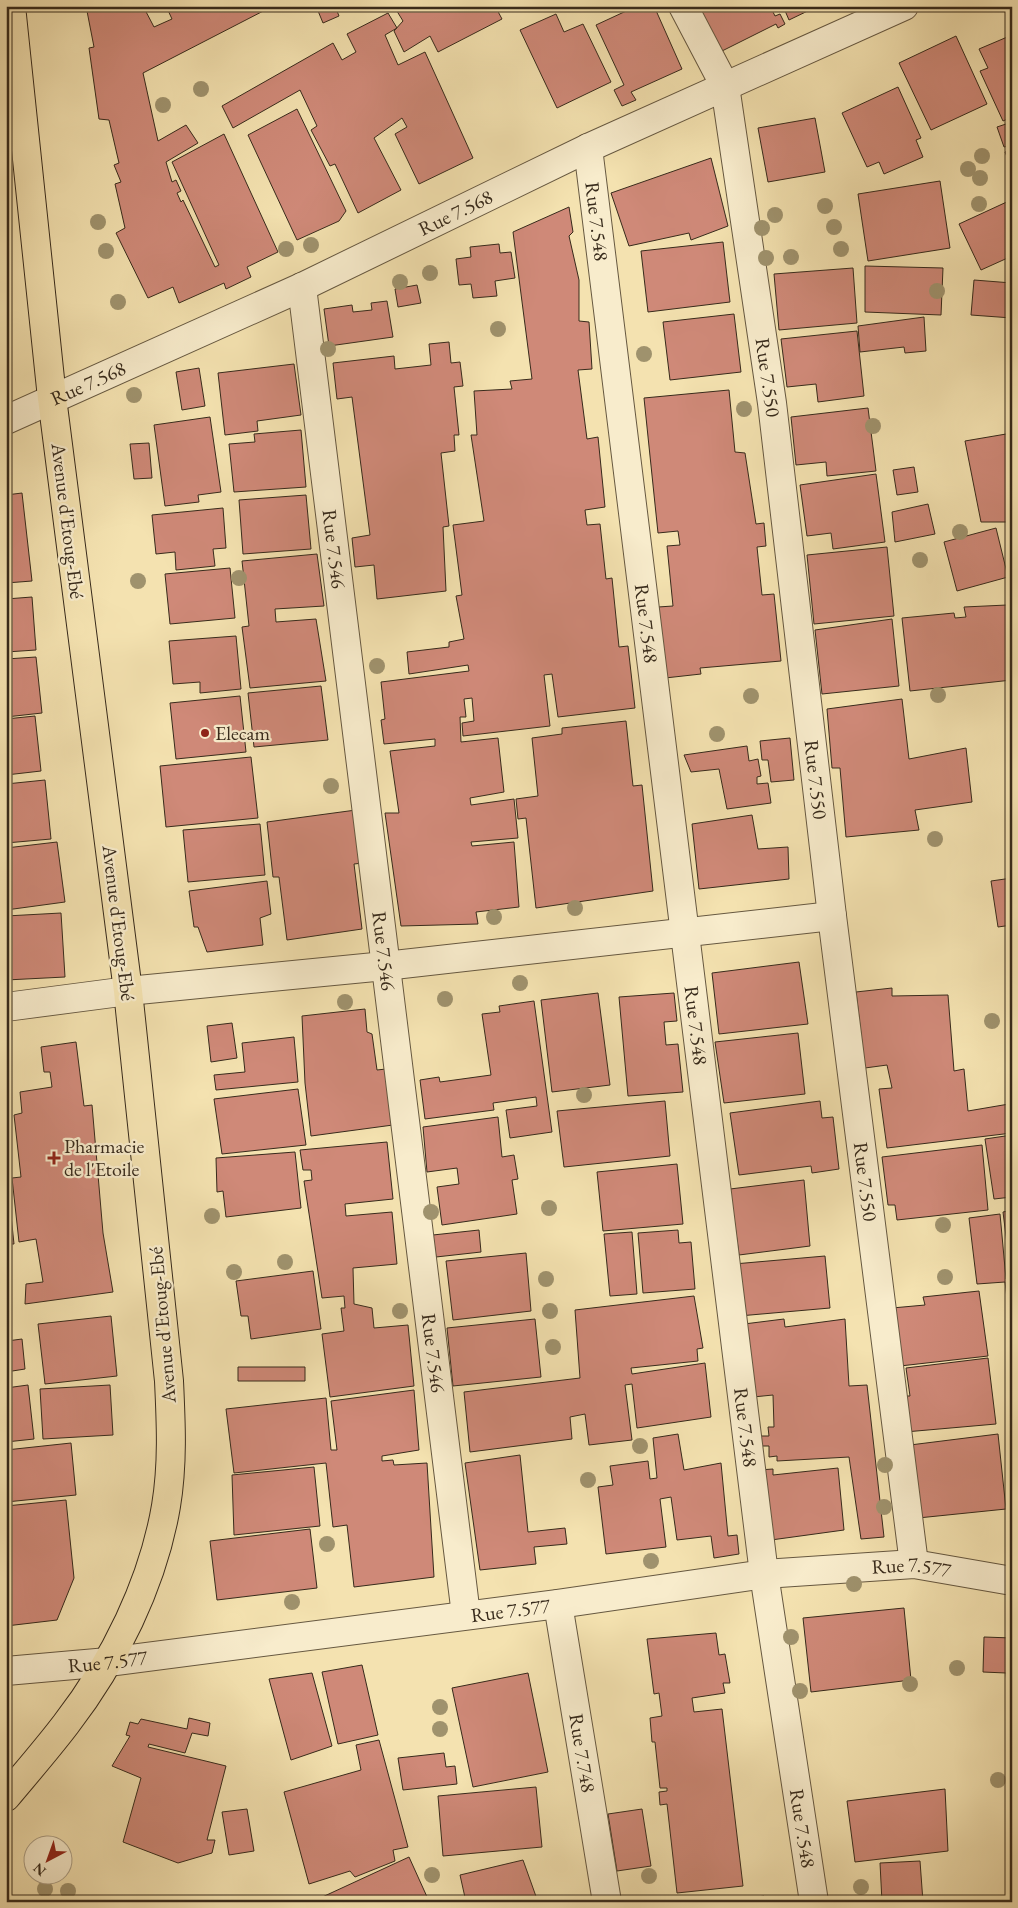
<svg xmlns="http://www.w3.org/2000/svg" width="1018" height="1908" viewBox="0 0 1018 1908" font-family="'EB Garamond',serif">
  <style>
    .building { fill: #cf8978; stroke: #372a1b }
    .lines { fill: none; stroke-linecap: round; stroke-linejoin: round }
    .minor-casing { stroke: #665840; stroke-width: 30 }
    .major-casing { stroke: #372a1b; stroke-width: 30 }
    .minor { stroke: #f8eccc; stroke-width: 28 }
    .major { stroke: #f4e2b0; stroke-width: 28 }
    .tree { fill: #9f926d }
    .poi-dot { fill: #8f2418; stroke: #f8eccc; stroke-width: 2 }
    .labels { text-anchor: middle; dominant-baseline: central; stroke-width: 4.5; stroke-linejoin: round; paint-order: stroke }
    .street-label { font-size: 20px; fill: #372a1b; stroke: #f8eccc }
    .poi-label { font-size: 20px; fill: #372a1b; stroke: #f8eccc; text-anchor: start }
  </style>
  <rect width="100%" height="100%" fill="#f4e2b0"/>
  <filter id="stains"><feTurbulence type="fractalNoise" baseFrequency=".004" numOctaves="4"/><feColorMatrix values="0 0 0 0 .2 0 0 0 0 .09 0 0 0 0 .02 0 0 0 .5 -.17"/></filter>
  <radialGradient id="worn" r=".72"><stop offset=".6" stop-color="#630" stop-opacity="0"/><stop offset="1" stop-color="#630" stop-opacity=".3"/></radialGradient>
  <path class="building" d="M86,6h57l11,21 18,-8 -6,-13h107l-130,67 15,68 28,-16 12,18 -32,19 6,20 4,-2 5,11 -4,2 4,9 2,-2 32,67 4,-2 -47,-103 52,-28 54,118 -31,15 4,10 -25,12 -2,-6 -45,20 -6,-16 -25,11 -32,-65 9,-5 -10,-44 6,-2 -7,-17 5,-2 -10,-43 -10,-1 -10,-71 5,-1z
    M316,6h19l4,10 -16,7z
    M398,6h97l7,13 -64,33 -8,-16 -26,16 -10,-21 9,-10 -8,-13z
    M637,6h17l28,63 -51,23 5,8 -14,6 -8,-16 10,-5 -28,-60z
    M699,6h71l5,10 5,-2 5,10 -7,4 -2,-4 -56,28z
    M783,6h35l-29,14z
    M388,13l9,15 -12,7 13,30 27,-13 48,106 -54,26 -24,-50 12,-7 -5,-9 -28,20 27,52 -43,23 -23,-49 -5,2 -19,-36 6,-4 -17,-36 -67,38 -11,-22 111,-63 9,17 14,-8 -9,-18z
    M556,14l8,18 19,-8 28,58 -54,26 -37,-78z
    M1012,35v82l-9,4 -23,-50 8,-3 -9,-19z
    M956,36l31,68 -56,26 -32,-67z
    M898,87l23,51 -5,2 7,17 -39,17 -5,-12 -12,5 -25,-54z
    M297,109l49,102 -7,10 -42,19 -49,-105z
    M815,118l10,54 -57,10 -10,-54z
    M1012,122v23l-8,2 -7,-20z
    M1012,149v20l-7,-17z
    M711,158l17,68 -37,14 -2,-7 -60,13 -18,-53z
    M940,181l10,67 -82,13 -10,-67z
    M1011,200l1,56 -31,14 -22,-46z
    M569,207l4,25 -4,4 10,44v41l10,1 3,47 -14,1 9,69 11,-2 7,70 -20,3 2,15 13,-1 6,55 6,-1 7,69 9,-1 7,62 -77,9 -6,-43 -8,1 6,51 -87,10 -1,-13 12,-2 -2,-23 -8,1 2,18h-6l1,25 37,-4 6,54 -34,6 1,7 43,-6 4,39 -47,4 1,4 42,-4 5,65 -43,5 2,12 -77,2 -16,-113h14l-9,-62 45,-5v-7l-51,5 -3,-24 4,-1 -4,-37 88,-11 -1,-6 -59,9 -2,-22 42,-5v-5l15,-3 -8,-43 6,-1 -9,-70 31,-4 -13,-86h6l-3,-44 38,-2 -2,-8 22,-2 -19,-147z
    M723,242l7,60 -82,10 -7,-61z
    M499,244l1,9 11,-1 4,26 -20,3 2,15 -24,2 -2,-14 -12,1 -3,-26 15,-2 -1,-10z
    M865,266l78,2 -2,47 -76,-3z
    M853,268l4,55 -78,7 -5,-56z
    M974,280l38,3v35l-41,-3z
    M417,285l4,18 -23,4 -3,-18z
    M387,301l6,36 -64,9 -5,-37 28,-4 1,7 19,-2 -1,-7z
    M734,314l7,58 -71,8 -7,-58z
    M924,317l2,34 -21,2 -1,-6 -44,5 -2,-26z
    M857,331l7,65 -46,6 -2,-18 -29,3 -6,-48z
    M449,342l2,21 9,-1 3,24 -9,1 5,48h-5l1,16 -14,2 8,73 -6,1 3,64 -69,8 -3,-34 -19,2 -3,-29 18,-3 -18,-138 -15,2 -4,-36 61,-7 1,13 36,-4 -2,-21z
    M294,364l7,51 -44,6 1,10 -33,4 -7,-62z
    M199,368l6,38 -23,4 -6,-38z
    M729,390l6,62 10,1 11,71 8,-1 2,23 -9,1 5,48 12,-1 7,67 -81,7 1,6 -36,4 -7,-71 15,-1 -6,-60 13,-1 -2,-14 -20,2 -14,-135z
    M868,408l8,63 -49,5 -1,-14 -30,3 -5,-48z
    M210,417l11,75 -23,3 1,7 -34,4 -11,-81z
    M301,430l5,57 -72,5 -5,-48 26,-2 -1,-8z
    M1012,433v89h-31l-16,-81z
    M149,443l3,35 -18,1 -4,-35z
    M914,467l4,25 -21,3 -4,-25z
    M876,474l9,68 -52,7 -2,-16 -24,3 -7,-51z
    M22,493l10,88 -26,2v-88z
    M306,495l5,54 -68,5 -4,-54z
    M928,504l7,30 -40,8 -3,-30z
    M223,508l3,40 -13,1 2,17 -39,4 -1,-18 -19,2 -4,-39z
    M996,528l12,49 -51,14 -13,-49z
    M887,547l7,69 -80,8 -7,-69z
    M317,554l7,52 -49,3 1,13 40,-3 10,62 -76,7 -8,-61 7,-1 -7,-65z
    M230,568l5,50 -65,6 -5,-50z
    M1012,596v84l-102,11 -8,-73 52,-5 1,5 11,-1 -2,-10 43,-2z
    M32,597l4,53 -30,2v-53z
    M892,619l7,67 -77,8 -7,-64z
    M236,636l5,53 -41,4v-11l-27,2 -4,-43z
    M36,657l6,56 -36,4v-58z
    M321,686l7,54 -74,7 -6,-54z
    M240,696l6,56 -70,7 -6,-56z
    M902,699l7,60 57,-11 6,54 -57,8 4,20 -73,7 -6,-69h-8l-5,-59z
    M35,716l6,55 -35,4v-56z
    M626,721l7,65 9,-1 11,106 -117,17 -10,-90 -8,1 -2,-20 22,-3 -6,-58 30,-4v-6z
    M790,738l4,42 -23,2 -3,-22h-6l-2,-19z
    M747,746l2,15 9,-2 3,17 -4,1v7l11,-1 3,20 -44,6 -8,-40 -28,3 -7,-17z
    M251,757l7,61 -92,9 -6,-61z
    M45,780l6,59 -45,4v-59z
    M356,810l7,53 -9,1 8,65 -75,11 -8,-63h-6l-6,-55z
    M752,815l6,34 30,-2 1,32 -90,10 -7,-65z
    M260,824l5,51 -77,7 -5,-52z
    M57,842l8,60 -59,8v-62z
    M1012,878v49v-2l-14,2 -7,-46z
    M267,881l4,33 -11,4 3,27 -56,7 -9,-25h-4l-5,-36z
    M61,913l4,64 -59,3v-64z
    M799,962l9,62 -89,10 -7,-61z
    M892,988v8l56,-1 6,76 10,-2 4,42 41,-7 3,29 -125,15 -8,-59 13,-1 -5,-23 -22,3 -9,-76z
    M598,993l12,92 -58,7 -11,-92z
    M674,993l3,28 -13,1 2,23 12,-1 5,48 -55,4 -9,-99z
    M534,1001l18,131 -42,6 -4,-28 31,-4 -1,-9 -43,6 1,7 -69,9 -5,-39 19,-3 1,5 51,-7 -9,-61 18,-2 -1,-6z
    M365,1009l2,23 5,2 5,36 9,-1 7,56 -82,11 -6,-53 -3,-67z
    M232,1023l5,35 -26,4 -4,-36z
    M798,1033l7,61 -81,9 -9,-61z
    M294,1037l4,45 -82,8 -2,-15 31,-3 -3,-29z
    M76,1042l8,64 8,-1 11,128 10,59 -88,12 1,-20 17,-2 -7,-43 -17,3 -7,-64 9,-1 -7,-62 8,-2 -2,-21 32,-5 -2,-15h-6l-3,-25z
    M298,1089l8,56 -84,9 -8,-55z
    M665,1101l5,55 -106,11 -7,-56z
    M820,1101l2,17 11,-1 6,52 -27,4 -1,-7 -72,9 -9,-62z
    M498,1117l4,40 12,-2 4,24 -6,1 5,34 -75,11 -5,-38 22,-3 -2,-16 -30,4 -4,-45z
    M1012,1135v62l-18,2 -9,-60z
    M387,1142l6,57 -48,5 1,12 46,-4 5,52 -44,4 1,36 18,4 2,20 34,-3 6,61 -84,11 -8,-63 22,-3 -3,-23h4l-1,-12 -22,2 -18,-117 8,-1 -1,-10h-8l-3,-20z
    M982,1145l6,65 -91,10 -2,-15h-7l-6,-48z
    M295,1152l6,56 -75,9 -3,-26 -6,1 -1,-34z
    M677,1164l6,60 -80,7 -6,-59z
    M804,1180l6,66 -71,9 -9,-66z
    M6,1187h2l6,57h-8z
    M1012,1210v67h-1l-8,-65z
    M1000,1214l6,65h6v61l-7,-58 -28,2 -8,-66z
    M479,1230l2,22 -45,5 -3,-22z
    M678,1230l1,13 12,-1 4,47 -52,4 -5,-60z
    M632,1232l5,62 -27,2 -6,-62z
    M526,1253l5,58 -78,9 -7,-59z
    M825,1256l5,52 -91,8 -5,-52z
    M313,1271l8,58 -70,10 -3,-23h-7l-5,-35z
    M979,1291l9,65 -88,10 -8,-58 33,-3 -2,-8z
    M694,1296l9,52 -6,1 1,12 -67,7 1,6 73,-11 6,54 -74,11 -5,-44 -7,1 7,55 -43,5 -4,-31 -15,3 2,22 -102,13 -6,-60 116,-14 -5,-68z
    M111,1316l6,60 -72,8 -7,-60z
    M535,1319l6,58 -88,9 -6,-58z
    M784,1319l1,8 60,-8 4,67 18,-1 17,152 -23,2 -12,-82 -72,4v-5l-8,1v-11h-13v-10h13l-1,-9h6l-1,-32 -20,2 -9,-73z
    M6,1334l1,7 15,-2 3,30 -19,3z
    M988,1358l8,66 -91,8 -4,-36h9l-4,-28z
    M238,1367h67v14h-67z
    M28,1385l6,54 -28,3v-54z
    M110,1385l3,50 -70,4 -3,-50z
    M414,1390l5,60 -37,6v5l11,-1 1,5 33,-2 7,114 -80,10 -7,-62 -14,2 -7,-64 -92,10 -8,-64 100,-11 5,52h6l-6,-49z
    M678,1434l6,36 37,-7 7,73 9,-1 2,19 -25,4 -3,-22 -34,4 -6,-43 -11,2 6,48 -60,7 -8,-67 15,-2 -3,-19 38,-5 2,18 7,-1 -4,-40z
    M998,1434l8,75 -88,9 -8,-73z
    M71,1443l5,52 -70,7v-52z
    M520,1455l8,77 37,-4 2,16 -33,3 2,17 -56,6 -15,-107z
    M314,1467l6,59 -86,9 -2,-60z
    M838,1468l6,62 -73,10 -12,-70 14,-1v6z
    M66,1500l8,78 -17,42 -51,6v-120z
    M310,1529l7,59 -100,12 -7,-59z
    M904,1608l7,72 -100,12 -8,-74z
    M716,1633l3,22 6,-1 5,29h-7l2,10 -33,5 2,14 28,-3 21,177 -66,7 -10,-89 -7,1 -1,-13 8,-1v-3h-7l-5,-46h-3l-2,-24 12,-2 -3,-23 -5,1 -7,-55z
    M984,1637l28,1v108l-6,-73 -23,-1z
    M362,1665l16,70 -40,9 -16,-72z
    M312,1673l20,73 -41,14 -22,-81z
    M528,1673l20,99 -75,15 -21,-99z
    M189,1718l21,5 -2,13 -16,-3 -7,20 -36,-9 -1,3 78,19 -19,74h8l-3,13 -34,10 -55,-21 18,-64 -29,-12 18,-30 -4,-1 4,-13 8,2 3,-5 46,10z
    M379,1740l29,107 -15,3 2,11 -40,16 -5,-6 -41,13 -25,-92 77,-22 -5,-25z
    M444,1753l2,14 9,-1 2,18 -54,6 -5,-32z
    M536,1787l6,60 -99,9 -5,-60z
    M945,1789l3,62 -93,11 -8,-61z
    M247,1809l7,42 -25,4 -7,-43z
    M642,1809l9,57 -34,5 -9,-57z
    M409,1857l19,42 -7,3h-102l-1,-3z
    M523,1860l15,42h-72l-6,-27z
    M920,1861l3,41h-41l-2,-39z
    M764,1896l1,6h-41z"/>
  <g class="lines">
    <g class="minor-casing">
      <g id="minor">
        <path id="s1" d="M683,6l42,80 47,317 60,513 82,648"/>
        <path id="s2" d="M588,148l176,1426 50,328"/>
        <path id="s3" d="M302,287l164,1328"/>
        <path id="s4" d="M6,420l296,-133 286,-139 316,-142"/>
        <path d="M6,1007l122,-16 257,-25 447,-50"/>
        <path id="s5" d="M558,1604l49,298"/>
        <path id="s6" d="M6,1671l102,-9 450,-58 206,-30 150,-10 98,17"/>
      </g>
    </g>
    <g class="major-casing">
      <path id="major" d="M6,1797c20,-24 41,-48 60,-73 48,-62 87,-141 100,-218 7,-42 5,-83 3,-125l-41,-390 -76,-593 -41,-392"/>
    </g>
    <use href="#minor" class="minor"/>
    <use href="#major" class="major"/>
  </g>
  <g class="tree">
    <circle cx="201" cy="89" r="8"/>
    <circle cx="163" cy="105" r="8"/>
    <circle cx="982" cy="156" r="8"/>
    <circle cx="968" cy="169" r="8"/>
    <circle cx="980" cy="178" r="8"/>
    <circle cx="979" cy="204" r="8"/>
    <circle cx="825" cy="206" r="8"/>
    <circle cx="775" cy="215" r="8"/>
    <circle cx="98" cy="222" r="8"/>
    <circle cx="834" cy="227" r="8"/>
    <circle cx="762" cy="228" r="8"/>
    <circle cx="311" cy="245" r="8"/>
    <circle cx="286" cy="249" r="8"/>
    <circle cx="841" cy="249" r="8"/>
    <circle cx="106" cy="251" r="8"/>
    <circle cx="791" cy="257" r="8"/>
    <circle cx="766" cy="258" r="8"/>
    <circle cx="430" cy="273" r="8"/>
    <circle cx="400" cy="282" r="8"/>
    <circle cx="937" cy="291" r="8"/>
    <circle cx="118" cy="302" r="8"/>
    <circle cx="498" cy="329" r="8"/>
    <circle cx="328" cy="349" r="8"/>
    <circle cx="644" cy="354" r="8"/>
    <circle cx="134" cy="395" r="8"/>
    <circle cx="744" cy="409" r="8"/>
    <circle cx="873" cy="426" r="8"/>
    <circle cx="960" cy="532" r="8"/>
    <circle cx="920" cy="560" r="8"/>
    <circle cx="239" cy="578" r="8"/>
    <circle cx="138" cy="581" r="8"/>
    <circle cx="377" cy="666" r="8"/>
    <circle cx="938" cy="695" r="8"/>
    <circle cx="751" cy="696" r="8"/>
    <circle cx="717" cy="734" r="8"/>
    <circle cx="331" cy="786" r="8"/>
    <circle cx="935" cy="839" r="8"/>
    <circle cx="575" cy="908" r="8"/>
    <circle cx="494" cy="917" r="8"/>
    <circle cx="520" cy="983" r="8"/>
    <circle cx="445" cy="999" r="8"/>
    <circle cx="345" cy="1002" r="8"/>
    <circle cx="992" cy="1021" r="8"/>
    <circle cx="584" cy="1095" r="8"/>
    <circle cx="549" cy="1208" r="8"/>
    <circle cx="431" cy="1212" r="8"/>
    <circle cx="212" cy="1216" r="8"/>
    <circle cx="943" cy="1225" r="8"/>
    <circle cx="285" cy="1262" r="8"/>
    <circle cx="234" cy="1272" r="8"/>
    <circle cx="945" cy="1277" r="8"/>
    <circle cx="546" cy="1279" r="8"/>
    <circle cx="400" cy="1311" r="8"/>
    <circle cx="550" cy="1311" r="8"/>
    <circle cx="553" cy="1347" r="8"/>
    <circle cx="640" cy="1446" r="8"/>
    <circle cx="885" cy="1465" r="8"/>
    <circle cx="588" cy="1480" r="8"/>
    <circle cx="884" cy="1507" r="8"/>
    <circle cx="327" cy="1544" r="8"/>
    <circle cx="651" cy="1561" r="8"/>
    <circle cx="854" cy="1584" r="8"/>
    <circle cx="292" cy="1602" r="8"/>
    <circle cx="791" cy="1637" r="8"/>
    <circle cx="957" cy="1668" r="8"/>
    <circle cx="910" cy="1684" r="8"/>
    <circle cx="800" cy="1691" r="8"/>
    <circle cx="440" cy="1707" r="8"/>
    <circle cx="440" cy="1729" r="8"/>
    <circle cx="998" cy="1780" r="8"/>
    <circle cx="432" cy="1875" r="8"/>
    <circle cx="649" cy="1876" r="8"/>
    <circle cx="861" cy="1887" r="8"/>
    <circle cx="45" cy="1889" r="8"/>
    <circle cx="68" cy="1891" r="8"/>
  </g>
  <g class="poi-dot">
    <circle cx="205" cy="733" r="5"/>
    <path d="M51.5 1150.5h5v5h5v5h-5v5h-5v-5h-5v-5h5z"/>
  </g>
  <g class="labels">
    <g class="street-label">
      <text stroke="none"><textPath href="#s4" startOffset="495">Rue 7.568</textPath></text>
      <text stroke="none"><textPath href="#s2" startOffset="74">Rue 7.548</textPath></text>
      <text stroke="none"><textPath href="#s1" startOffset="385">Rue 7.550</textPath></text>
      <text stroke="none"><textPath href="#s4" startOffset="90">Rue 7.568</textPath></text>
      <text transform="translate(68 521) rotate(83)">Avenue d'Etoug-Ebé</text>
      <text stroke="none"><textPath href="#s3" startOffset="264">Rue 7.546</textPath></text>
      <text stroke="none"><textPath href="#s2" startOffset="479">Rue 7.548</textPath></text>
      <text stroke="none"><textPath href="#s1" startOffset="790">Rue 7.550</textPath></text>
      <text transform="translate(119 923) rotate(83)">Avenue d'Etoug-Ebé</text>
      <text stroke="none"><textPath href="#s3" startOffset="669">Rue 7.546</textPath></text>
      <text stroke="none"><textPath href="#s2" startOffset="884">Rue 7.548</textPath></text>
      <text stroke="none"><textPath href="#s1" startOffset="1195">Rue 7.550</textPath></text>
      <text transform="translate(162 1325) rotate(-95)">Avenue d'Etoug-Ebé</text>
      <text stroke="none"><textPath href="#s3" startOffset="1074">Rue 7.546</textPath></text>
      <text stroke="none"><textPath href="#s2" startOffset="1289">Rue 7.548</textPath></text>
      <text stroke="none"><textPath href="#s6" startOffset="912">Rue 7.577</textPath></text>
      <text stroke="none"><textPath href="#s6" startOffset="508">Rue 7.577</textPath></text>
      <text stroke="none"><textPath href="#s6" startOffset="102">Rue 7.577</textPath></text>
      <text stroke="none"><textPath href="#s5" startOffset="151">Rue 7.748</textPath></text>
      <text stroke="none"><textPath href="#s2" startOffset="1694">Rue 7.548</textPath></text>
    </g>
    <g class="poi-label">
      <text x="215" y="733">Elecam</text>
      <text x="64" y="1146">Pharmacie<tspan x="64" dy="23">de l'Etoile</tspan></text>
    </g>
  </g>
  <rect width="1018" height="1908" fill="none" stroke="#f4e2b0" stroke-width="25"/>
  <rect x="8" y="8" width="1003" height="1893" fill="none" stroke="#372a1b" stroke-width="2.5"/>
  <rect x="12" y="12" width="993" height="1883" fill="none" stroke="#372a1b"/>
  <g transform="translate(48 1860) rotate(221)"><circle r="24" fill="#f8eccc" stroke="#ab9e85"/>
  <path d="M0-4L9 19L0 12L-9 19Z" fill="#8f2418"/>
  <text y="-8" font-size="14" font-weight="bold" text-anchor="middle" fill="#372a1b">N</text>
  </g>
  <rect width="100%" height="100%" filter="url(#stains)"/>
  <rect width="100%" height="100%" fill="url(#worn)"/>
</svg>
